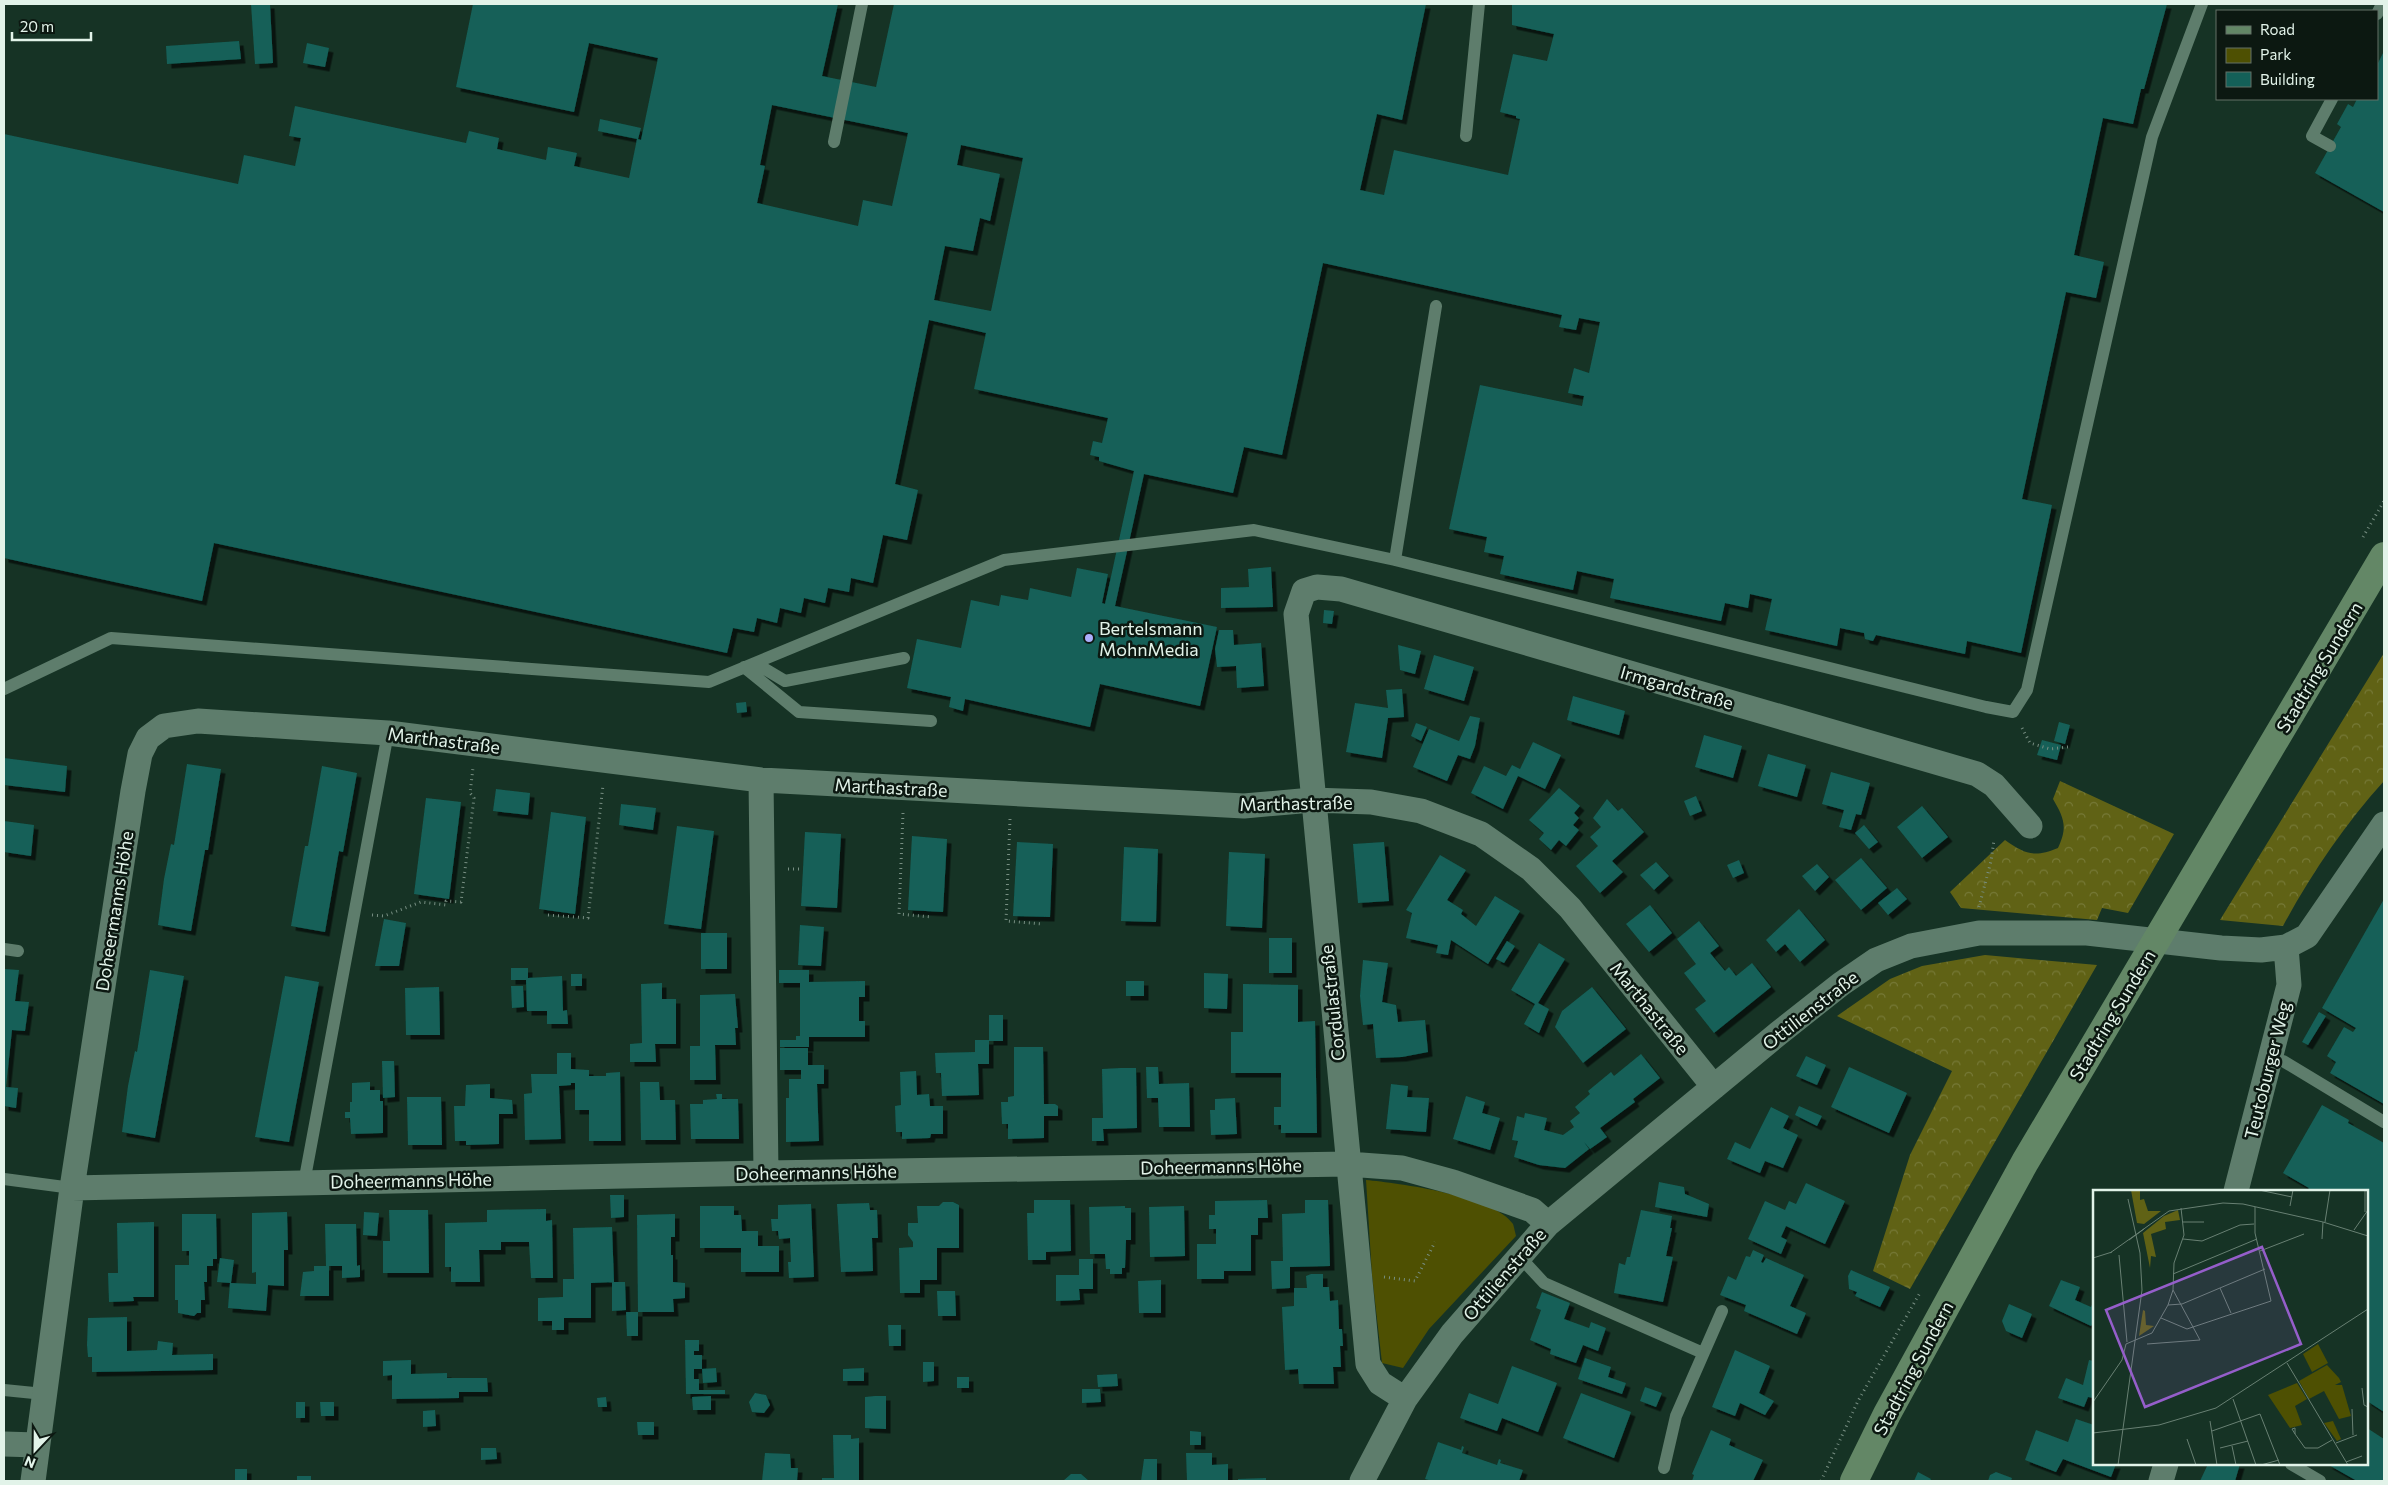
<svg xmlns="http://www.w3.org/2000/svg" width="2388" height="1485" viewBox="0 0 2388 1485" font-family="Commissioner,sans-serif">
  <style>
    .forest { fill: url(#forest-crowns) }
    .park { fill: #4e5002 }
    .building { fill: #146058; fill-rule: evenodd; filter: url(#shadow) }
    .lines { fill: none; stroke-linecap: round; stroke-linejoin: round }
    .path { stroke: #778e82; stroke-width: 3; stroke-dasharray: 1 4; stroke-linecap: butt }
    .service { stroke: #5e7d6c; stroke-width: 12 }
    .minor { stroke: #5e7d6c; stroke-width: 25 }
    .secondary { stroke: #638766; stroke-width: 28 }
    .poi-dot { fill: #acaffb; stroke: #0c1811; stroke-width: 2 }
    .labels { text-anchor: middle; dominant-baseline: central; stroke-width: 5; stroke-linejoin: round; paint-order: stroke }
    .poi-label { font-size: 18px; fill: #e2f3e9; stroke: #0c1811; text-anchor: start }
    .street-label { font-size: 18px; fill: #e2f3e9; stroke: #0c1811 }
    .inset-road { fill: none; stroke: #688073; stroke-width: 1 }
    .view { fill: #955eca; fill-opacity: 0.15; stroke: #955eca; stroke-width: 2.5 }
    .inset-edge { fill: none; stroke: #e2f3e9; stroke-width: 2.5 }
  </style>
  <defs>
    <pattern id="forest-crowns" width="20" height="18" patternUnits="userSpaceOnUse" patternTransform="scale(1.25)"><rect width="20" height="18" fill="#606215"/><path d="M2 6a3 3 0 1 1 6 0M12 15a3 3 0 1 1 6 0" fill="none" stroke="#767937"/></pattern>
    <filter id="shadow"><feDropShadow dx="4.5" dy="4.5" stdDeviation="0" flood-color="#0009"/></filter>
  </defs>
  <rect width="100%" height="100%" fill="#163325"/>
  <path class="forest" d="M2384,653v128c-39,43 -73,93 -101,145l-63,-6z
    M2060,781l114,53 -46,79 -26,-5 -5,12 -136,-12 -11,-16 55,-52c20,14 29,18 53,8 10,-21 6,-30 -5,-49z
    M1985,955l112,10 -187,324 -37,-18 37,-116 42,-84 -115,-55 53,-37 32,-13z"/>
  <path class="park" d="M1366,1180c32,3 129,16 147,44 1,3 2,8 3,12l-87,93 -26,39 -21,-5 -10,-88z"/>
  <path class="building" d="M251,4h19l3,59 -18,1z
    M473,4h365l-16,72 54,11 18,-83h532l-24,116 -25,-6 -17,76 24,5 10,-45 114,25 12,-56 -4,-1v-2l-16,-4 13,-58 34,7 7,-27 -42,-9v-21h655l-23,85h-3l-8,35 -30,-6 -29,137 30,7 -8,36 -30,-6 -44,207 30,6 -31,148 -54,-12 -2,13 -89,-19 -3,6 -8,-2 -1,-6 -24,-5 -3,18 -72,-16 7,-31 -22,-5 -2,14 -23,-5 -4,18 -111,-23 4,-19 -37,-8 -4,19 -73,-16 4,-18 -20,-4 3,-15 -38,-8 31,-144 102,21 2,-10 -16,-3 6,-25 15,5 11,-51 -21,-4 -3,12 -17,-3 3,-12 -239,-52 -41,192 -38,-8 -11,46 -89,-19 -29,132 102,21 -17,79 -100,-22 -10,43 -125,-28 -2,12 -14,-4 2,-10 -44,-9 10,-49 44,9 10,-48 28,6 2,-11 27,5 2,-12 41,9 6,-29 31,6 -6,29 3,1 29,-133 -35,-10v-4l-9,-2 3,-14 9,2 6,-25 -134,-29 12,-56 -57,-13 -34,164 23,6 -11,50 -24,-5 -10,48 -22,-5 -2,14 -21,-4 -3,15 -21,-5 -3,15 -21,-5 -3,15 -20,-5 -3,14 -21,-4 -6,25 -513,-110 -12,58 -198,-43v-424l234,50 6,-29 51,11 6,-28 -12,-2 6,-30 171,37 3,-12 30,7 -2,11 49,11 2,-13 29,6 -3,13 55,12 8,-39 -39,-8 2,-12 41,9 -3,11 3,1 17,-82 -69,-15 -15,69 -118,-25zM772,105l136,28 -16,73 -29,-6 -5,26 -101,-23 8,-37 -5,-1zM961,145l62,13 -32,153 -57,-11 11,-54 28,5 7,-33 10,3 10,-47 -43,-9z
    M239,41l2,18 -74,5 -1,-18z
    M307,43l22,5 -4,19 -22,-4z
    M2384,51v161l-69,-39 26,-46 -4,-3 11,-20 5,3 4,-8h20v-34z
    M1271,567l2,40 -52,1v-20l28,-1 -1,-18z
    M1324,610l10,1 -2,13 -9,-1z
    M1219,630h14l1,15 27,-2 3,43 -27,2 -1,-22 -19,1 -2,-18z
    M1398,645l23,6 -6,23 -15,-4z
    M1434,655l40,12 -10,34 -40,-12z
    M1402,689l2,28 -16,1 -6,40 -36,-6 9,-49 33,5 -2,-18z
    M1573,696l52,15 -6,24 -52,-15z
    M746,702l1,10 -10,1 -1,-10z
    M1470,716l10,2 -5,28 -5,13 -12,-4 -11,26 -34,-14 16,-38 30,12z
    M2059,722l11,3 -5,19 -11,-3z
    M1416,723l11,4 -6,14 -10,-5z
    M1704,735l38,11 -9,32 -38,-11z
    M2042,740l19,5 -4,15 -20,-5z
    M1533,742l28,13 -16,34 -27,-13 -15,33 -32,-16 13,-27 22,10 6,-11 8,4z
    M1768,754l38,11 -9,32 -39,-11z
    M4,758l63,8 -2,26 -61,-7z
    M187,764l34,5 -13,81h-3l-14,81 -33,-6 6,-46 7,-35 3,1z
    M322,766l35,7 -14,79 -4,-1 -14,81 -34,-6 14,-80h3z
    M1831,772l39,11 -9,32 -5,-1 -5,16 -12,-3 5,-17 -22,-6z
    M1559,788l21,18 -6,7 5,5 -6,7 6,5 -13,16 -7,-6 -8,10 -12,-11 5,-6 -15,-13z
    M496,789l34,4 -2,22 -35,-4z
    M1696,796l6,15 -12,5 -6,-15z
    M426,798l35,4 -12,97 -35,-5z
    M1607,799l11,12 4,-3 22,24 -32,29 11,11 -23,21 -24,-27 22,-20 -8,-9 11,-10 -8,-9z
    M621,804l35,4 -3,22 -34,-5z
    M1922,806l26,31 -26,21 -25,-31z
    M551,812l35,5 -11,97 -36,-5z
    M4,821l30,4 -3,31 -27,-4z
    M1864,825l14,17 -9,7 -14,-16z
    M677,826l37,5 -13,98 -37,-5z
    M805,832l36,2 -4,74 -36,-2z
    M912,836l35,3 -4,73 -35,-2z
    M1017,842l36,2 -3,73 -37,-1z
    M1384,842l5,59 -31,2 -5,-59z
    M1124,847l34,2 -2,73 -35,-1z
    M1229,852l36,2 -3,74 -36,-2z
    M1440,855l26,15 -19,30 16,10 -2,4 15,12 19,-30 25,15 -32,53 -37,-24 -3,15 -12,-2 2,-8 -32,-7 6,-25 -6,-3z
    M1861,858l26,30 -26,22 -26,-30z
    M1739,860l5,13 -11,5 -6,-13z
    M1656,862l13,14 -15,14 -14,-15z
    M1817,864l12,13 -14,14 -13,-15z
    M1897,888l10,11 -19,16 -10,-12z
    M2384,899v205l-54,-31 6,-11 -9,-6 17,-29 9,5 3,-4 -34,-20z
    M1650,905l22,28 -23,19 -23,-28z
    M1799,909l26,31 -25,22 -15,-18 -9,8 -10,-12z
    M384,919l22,4 -7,43h-24z
    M1699,921l20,25 -9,7 15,18 4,-4 7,9 16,-13 19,24 -57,46 -19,-24 11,-8 -22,-28 12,-9 -19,-25z
    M800,925l24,2 -3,39 -23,-1z
    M701,933h26v36h-26z
    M1269,938h23v35h-23z
    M1507,941l8,5 -11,17 -8,-4z
    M1539,943l26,16 -27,44 11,6 -10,24 -15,-9 11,-20 -24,-14z
    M1363,960l25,3 -6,39 14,3 2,17 27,-2 3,32 -26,5 -26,1 -3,-34 -10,1 -3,-29z
    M511,968h17v10l34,-2 1,35 4,-1 1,14h-21v-13h-20l-1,-31h-15z
    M4,969l15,1 -4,31 14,1 -4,29 -13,-1 -6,57 12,1 -2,20 -12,-2z
    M150,970l34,6 -29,162 -33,-6 6,-46 7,-35 2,1z
    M779,970h30v12l56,-1v16h-6v24h6v16h-56v10h-29v-7h16v-4h4v-53h-21z
    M1204,973l24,1 -1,35 -23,-1z
    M571,974h11v12h-11z
    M285,976l34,6 -30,160 -34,-5z
    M1126,981h18v15h-18z
    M662,983v16h14v45h-21l1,18h-26v-18l12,-1 -1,-59z
    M1243,984l55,1v37l17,-1 2,112h-36v-8h-7v-18h7v-34h-50v-41h12z
    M511,986h12l1,21 -12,1z
    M439,987l1,48h-34l-1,-47z
    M1592,987l34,42 -43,34 -28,-36 7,-16z
    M735,994l3,34h-3l1,17h-21l1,35h-26v-34h10v-51z
    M2319,1012l7,4 -18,29 -6,-3z
    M989,1015h14v26h-14z
    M975,1040h14v24h-11l1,31 -37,1 -1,-23h-5l-1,-20 40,-1z
    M1014,1047h29l1,57h11l3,2v10h-14v22l-36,1v-15h-6l-1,-22h7v-5l6,-1z
    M780,1048h28v17h16v19h-7l2,57 -33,1v-44h3v-19h12v-9h-21z
    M557,1053h14v16l18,1v6h17v-3l14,-1 1,69h-32v-31h-14v-27h-4v2l-12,1 2,53 -36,1 -1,-46 8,-1 -1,-19h26z
    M1641,1054l19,24 -27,21 2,3 -35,26 7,9 -17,12 -6,-7 5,7 -24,19 -26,-3 -25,-8 4,-16 -6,-1 5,-24 7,2 1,-5 22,5 -3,12 19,5 11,-8 -4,-6 10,-8 -5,-6 15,-13 -2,-3 23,-19 3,4z
    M1806,1056l20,9 -9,20 -21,-9z
    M382,1061h12l1,36 -12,1z
    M1146,1067h12l1,17 30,-1 1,44h-31l-1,-29h-11z
    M1849,1067l58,26 -18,40 -58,-26z
    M1121,1068h15l1,60 -34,1 1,12h-12v-23h11l-1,-49z
    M916,1071l1,24 12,-1 1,12h13v28h-12l-1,4 -28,1v-7h-6l-1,-26 6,-1 -1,-33z
    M370,1082v8h10v11h3v32l-32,1 -1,-16h-5v-6h5v-10h2v-19z
    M640,1082h19l1,18h15l1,40h-35z
    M490,1084v14l22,2 1,14h-14v30l-33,1v-4h-11l-1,-35h11l1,-21z
    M1391,1084l17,2 -1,11 22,1 -3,34 -40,-3z
    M716,1094h6v5h16l1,40h-48l-1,-35h13v-4l14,-1z
    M1466,1096l19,6 -3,11 18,5 -10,32 -37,-11z
    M407,1097h34l1,48h-34z
    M1235,1098l2,36 -26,1 -1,-25h5v-11z
    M2322,1105l27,15 -1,3 36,20v269l-17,-11v-210h-60l2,-3 -26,-15z
    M1799,1106l23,10 -5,10 -22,-11z
    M1771,1107l18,9 -6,12 15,7 -15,33 -18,-7 -5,12 -33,-14 8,-17 15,7z
    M1659,1182l25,5 1,7 24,10 -2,13 -52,-10z
    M1806,1183l39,18 -20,43 -39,-18 -5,11 6,3 -6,14 -33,-15 17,-38 20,9 4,-9 7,3z
    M610,1195h14v22l-13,1z
    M1034,1200h36l1,51 -25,1v8h-18l-1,-47h7z
    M1267,1200l1,18h-10v17h-7v36h-27v8h-27v-35h19v-15h-7v-14h6v-14z
    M1305,1200h23l2,66 -40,1v21l-18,1 -1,-28h12l-1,-47 23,-1z
    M943,1202h10l6,3v43h-22v32h-17v13h-20l-1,-45 14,-1v-5l-5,-7v-12h10l-1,-17h22z
    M869,1203l1,7h7l1,28h-6l1,33 -32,1 -4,-68z
    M811,1204l3,73 -25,1 -1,-16h3l-1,-24 -11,1 -1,-8h-6l-1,-12h7v-14z
    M700,1206h34v9h7l1,16h16v15h21v26h-38v-24h-41z
    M1125,1206v2h6v32h-5l-1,28h-3v6h-12v-5h-4l-1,-15h-15l-1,-47z
    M1184,1206l1,50 -35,1 -1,-50z
    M546,1209v12l6,-1 1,58h-22l-2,-36h-28v8h-22l1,32h-29v-15h-6v-44l42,-1v-12z
    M389,1210h39l1,63h-46v-32h7z
    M1641,1210l31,6 -2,12h2l-6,28 7,1 -10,45 -49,-9 5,-30 6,2 2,-8h3z
    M287,1212l1,38h-4v36l-16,-1 -2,26 -38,-3 2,-25 -13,-1 3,-24 14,2 -3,23 25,1v-12l-4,1v-60z
    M364,1212l15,1 -2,23 -14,-1z
    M182,1214h34l1,45h-4v7h-6v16h-3l1,18h-4v13h-4l-3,3 -16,-3v-13h-3v-35h14v-14h-7z
    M675,1214v23h-4v18h2v27l12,1v15l-12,1 1,13h-36v24h-11l-1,-24h12l-1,-97z
    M154,1222v75h-21l1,4 -25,1 -1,-29h10l-1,-50z
    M325,1224h31l1,42 3,-1v12l-18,1v-12h-13v30h-29l3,-24 11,-1v-5h12z
    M612,1227l2,55 -23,1v35h-27v12h-12v-9h-14v-23l25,-1v-18h11l-1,-51z
    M1753,1250l11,5 -3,7 2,1 3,-5 38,17 -14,31 16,7 -9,21 -53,-23 2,-6 -26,-10 8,-19 8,4 10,-24 4,1z
    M1079,1259h14v30h-14l1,11 -24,1v-26h23z
    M1851,1270l39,17 -10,20 -25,-11 2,-4 -8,-3 -1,-13z
    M1311,1274h12v13h6l1,14 8,-1 1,29h3l1,17h-3l1,21h-8l1,17h-35l-1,-15 -13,1 -3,-63 12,-1v-18h13l-1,-12z
    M1161,1280v33h-22l-1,-32z
    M2061,1280l19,7 -5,13 16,7 3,-7v21l-3,5 -42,-20z
    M612,1282h13l1,28 -14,1z
    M937,1291h18l1,25h-18z
    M1542,1292l28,11 -6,16 25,9 2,-6 15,6 -8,23 -15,-6 -7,18 -26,-9 1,-5 -21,-9 11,-30 -5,-2z
    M2009,1304l23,10 -10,24 -16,-7 -4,-10z
    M127,1317v34l30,-1 1,-9 15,2 -1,12 41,-1v16l-121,2v-15h-4l-1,-12 1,-27z
    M888,1325h13v21h-12z
    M685,1340h14v11h-5v4h8v14l14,-1 1,14 -14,1 -1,-14h-8v10h5v11h26v4h-39z
    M1735,1350l35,16 -11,27 15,8 -9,14 -25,-12 -5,13 -23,-9z
    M1585,1358l26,9 -3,10 18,6 -4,11 -44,-15z
    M411,1360v14l36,-1v5h40l1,14h-29v6l-67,1v-24l-9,1v-15z
    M2089,1360l5,1v37l-6,-1 -4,10 -26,-9 8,-20 17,7z
    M923,1362h11v19l-11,1z
    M1512,1366l45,17 -19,49 -36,-14 -5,13 -37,-13 9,-25 29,11z
    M864,1368v13h-21v-12z
    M1117,1374l1,12 -20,1 -1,-12z
    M957,1377h12v11h-12z
    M1645,1387l17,6 -6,14 -16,-6z
    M1082,1389h18l1,13 -19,1z
    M755,1393l11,2 4,10 -6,8 -12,-1 -3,-10z
    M1581,1393l50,19 -17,46 -51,-20z
    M711,1396v14h-18l-1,-13z
    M875,1396h11v33l-21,-1v-31z
    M606,1397l1,10h-9l-1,-9z
    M296,1402h9v16h-9z
    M320,1402h14v14h-13z
    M435,1410l1,16 -13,1v-16z
    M2076,1419l18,6v39h22l-5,13 -48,-18 -7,13 -31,-12 11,-30 32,12z
    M637,1422h17v13h-16z
    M2367,1428l17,11v42h-27l-30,-17h40z
    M1711,1430l20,9 -2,6 34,15 -10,21h-61l2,-6 -2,-1z
    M1190,1431l11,1v13h-11z
    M833,1435h18v4l8,-1v43h-37v-3h12z
    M1438,1442l23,8 1,-4 2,1 -2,6 35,12 2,-6 2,1 -1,3 23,7 -4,11h-87l-7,-2z
    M481,1448h15l1,11 -16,1z
    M765,1453l25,1 1,14h7l-1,13h-35z
    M1186,1453h26v12l16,-1v17h-41z
    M1144,1459h13v22h-16z
    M2208,1464h32l-5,17h-35z
    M235,1469h12v12h-12z
    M1918,1472l13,7 -1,2h-16z
    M1996,1472l16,6 -1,3h-23l2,-6z
    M1071,1474h10l8,7h-26z
    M297,1476h14v5h-19l5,-1z
    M1266,1478v3h-28v-2z"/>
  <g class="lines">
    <path class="path" d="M2363,537l21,-36
      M2022,728l8,15 20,6 18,-2
      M903,813l-4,101 33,3
      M1010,819l-4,102 37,3
      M788,869h15
      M1979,907l12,-46 3,-21
      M372,915l12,1 37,-14 25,3v-4l15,1 13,-104 -4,-5 3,-25
      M548,915l40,3 15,-133
      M1384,1277l31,4 20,-39
      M1821,1481l37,-80 63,-110"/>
    <path class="service" d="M2377,14l5,-10
      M1466,136l13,-132
      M834,142l28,-138
      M2330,146l-18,-10 20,-37
      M1395,560l41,-254
      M755,663l30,18 119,-23
      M744,667l55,45 132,9
      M4,689l107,-51 598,44 295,-122 250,-30 141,30 591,147 27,5 14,-22 125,-553 50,-133
      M4,949l14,2
      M2270,1058l13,3 101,61
      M4,1179l68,9
      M304,1183l84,-450
      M1519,1256l25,27 159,70
      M4,1390l40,4
      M2291,1464l29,17
      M1664,1468l12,-52 46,-105"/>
    <path class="minor" d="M761,780l5,393
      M72,1188l694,-15 582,-9 54,4 51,14 79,28 16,14
      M2236,1191l53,-206 -3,-38
      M1405,1399l-25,-16 -12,-19 -72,-750 8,-23 13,-4 24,2 636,185 17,11 36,41
      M4,1444l33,1
      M33,1481l39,-293 61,-397 7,-37 8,-16 16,-12 34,-5 190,12 373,47 483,26 68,-6 59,2 50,9 60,23 50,35 39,39 144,179
      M1362,1481l43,-82 47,-65 96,-110 231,-191 62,-49 35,-24 35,-14 68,-13h108l134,15 40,2 25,-3 21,-11 77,-112
      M2161,1481l5,-17"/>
    <path class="secondary" d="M1854,1481l33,-67 138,-252 359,-606"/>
  </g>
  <circle class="poi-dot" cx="1089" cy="638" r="5"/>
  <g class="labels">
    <g class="poi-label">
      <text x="1099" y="628">Bertelsmann<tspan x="1099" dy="21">MohnMedia</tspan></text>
    </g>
    <g class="street-label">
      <text transform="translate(2319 667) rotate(-59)">Stadtring Sundern</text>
      <text transform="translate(1677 687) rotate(16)">Irmgardstraße</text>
      <text transform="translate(444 740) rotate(7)">Marthastraße</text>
      <text transform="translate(891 787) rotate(3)">Marthastraße</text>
      <text transform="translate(1296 803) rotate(-1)">Marthastraße</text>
      <text transform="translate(114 911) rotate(-81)">Doheermanns Höhe</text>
      <text transform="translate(1332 1003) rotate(-96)">Cordulastraße</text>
      <text transform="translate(1650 1008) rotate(51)">Marthastraße</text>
      <text transform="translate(1810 1010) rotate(-38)">Ottilienstraße</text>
      <text transform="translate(2112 1015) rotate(-59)">Stadtring Sundern</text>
      <text transform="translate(2267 1070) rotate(-76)">Teutoburger Weg</text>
      <text transform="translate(1221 1166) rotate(-1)">Doheermanns Höhe</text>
      <text transform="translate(816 1172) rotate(-1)">Doheermanns Höhe</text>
      <text transform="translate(411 1180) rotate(-1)">Doheermanns Höhe</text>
      <text transform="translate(1504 1274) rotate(-49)">Ottilienstraße</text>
      <text transform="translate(1913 1368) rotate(-62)">Stadtring Sundern</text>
    </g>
  </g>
  <g transform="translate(2093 1190)">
    <rect width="275" height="275" fill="#163325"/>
    <path d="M225,154l10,19 -16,9 -9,-18zM234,175l12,13 2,4 -6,3h7l9,31 -12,3 -15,-28 -15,8 -10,-18zM204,193l10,16 -12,7 7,19 -12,3 -22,-33z" fill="#4e5002"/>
    <path d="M38,0h9v10l4,-1 4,12h13l-17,13 -7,-1zM85,20l2,10 -15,2 1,7 -15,5 5,23 -5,-1 -1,12 -7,-35 21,-17zM50,120l2,1 1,14 8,1 -15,10z" fill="#606215"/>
    <path d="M240,231l8,18 -4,2 -13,-18z" fill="#4e5002"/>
    <path class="inset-road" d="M166,0l33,7M197,16l3,-16M272,22v-22M90,32h21M232,32l5,-32M261,40l14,-20M90,49l19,2 38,-16 14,-1M229,49l1,-17M36,50l15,-11M167,61l44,-17M17,63l59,-42 54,-8 20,1 80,18 45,14M26,65l8,87M0,68l19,-6M80,84l84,-35M127,98l11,25M75,115l14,-1 83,-35M68,128l26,11 84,-28 -16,-68v-26M54,154l53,-4 -27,-50M194,173l61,102M269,198l2,17 4,2M140,209l23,66M0,212l29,-42 4,-16 26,-11 16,-28 5,-15 1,-27 10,-28 -3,-27M259,219l1,26M117,231l7,44M119,241l48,-17 20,51M0,243l66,-8 57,-17 152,-99M202,244v-6l-3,1 3,5 10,14h13l14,-8M94,249l9,26M243,253l21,-8M139,256l4,19M127,258l28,-7M253,272l16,-6M25,275l24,-175 -2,-37 -12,-54M168,275l18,-5"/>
    <path class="view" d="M169,57l39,97 -156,63 -39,-97z"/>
    <rect width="275" height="275" class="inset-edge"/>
  </g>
  <rect width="2388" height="1485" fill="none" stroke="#e2f3e9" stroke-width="10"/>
  <rect x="2216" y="10" width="162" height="90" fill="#0c1811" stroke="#627067"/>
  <rect x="2226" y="26" width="25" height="8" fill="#638766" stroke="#627067"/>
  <text x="2260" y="35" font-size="15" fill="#e2f3e9">Road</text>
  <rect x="2226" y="48" width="25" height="15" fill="#4e5002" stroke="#627067"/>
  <text x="2260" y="60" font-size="15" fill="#e2f3e9">Park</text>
  <rect x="2226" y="72" width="25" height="15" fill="#146058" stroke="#627067"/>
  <text x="2260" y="85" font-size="15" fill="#e2f3e9">Building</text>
  <g transform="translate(35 1450) rotate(202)" stroke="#0c1811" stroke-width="4" paint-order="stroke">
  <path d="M0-4L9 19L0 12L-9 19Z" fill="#e2f3e9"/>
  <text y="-8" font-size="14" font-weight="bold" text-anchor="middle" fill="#e2f3e9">N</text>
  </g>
  <path d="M12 32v8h79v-8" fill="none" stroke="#e2f3e9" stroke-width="2.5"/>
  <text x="20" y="32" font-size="15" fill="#e2f3e9" stroke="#0c1811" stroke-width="4" paint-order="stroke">20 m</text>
</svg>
